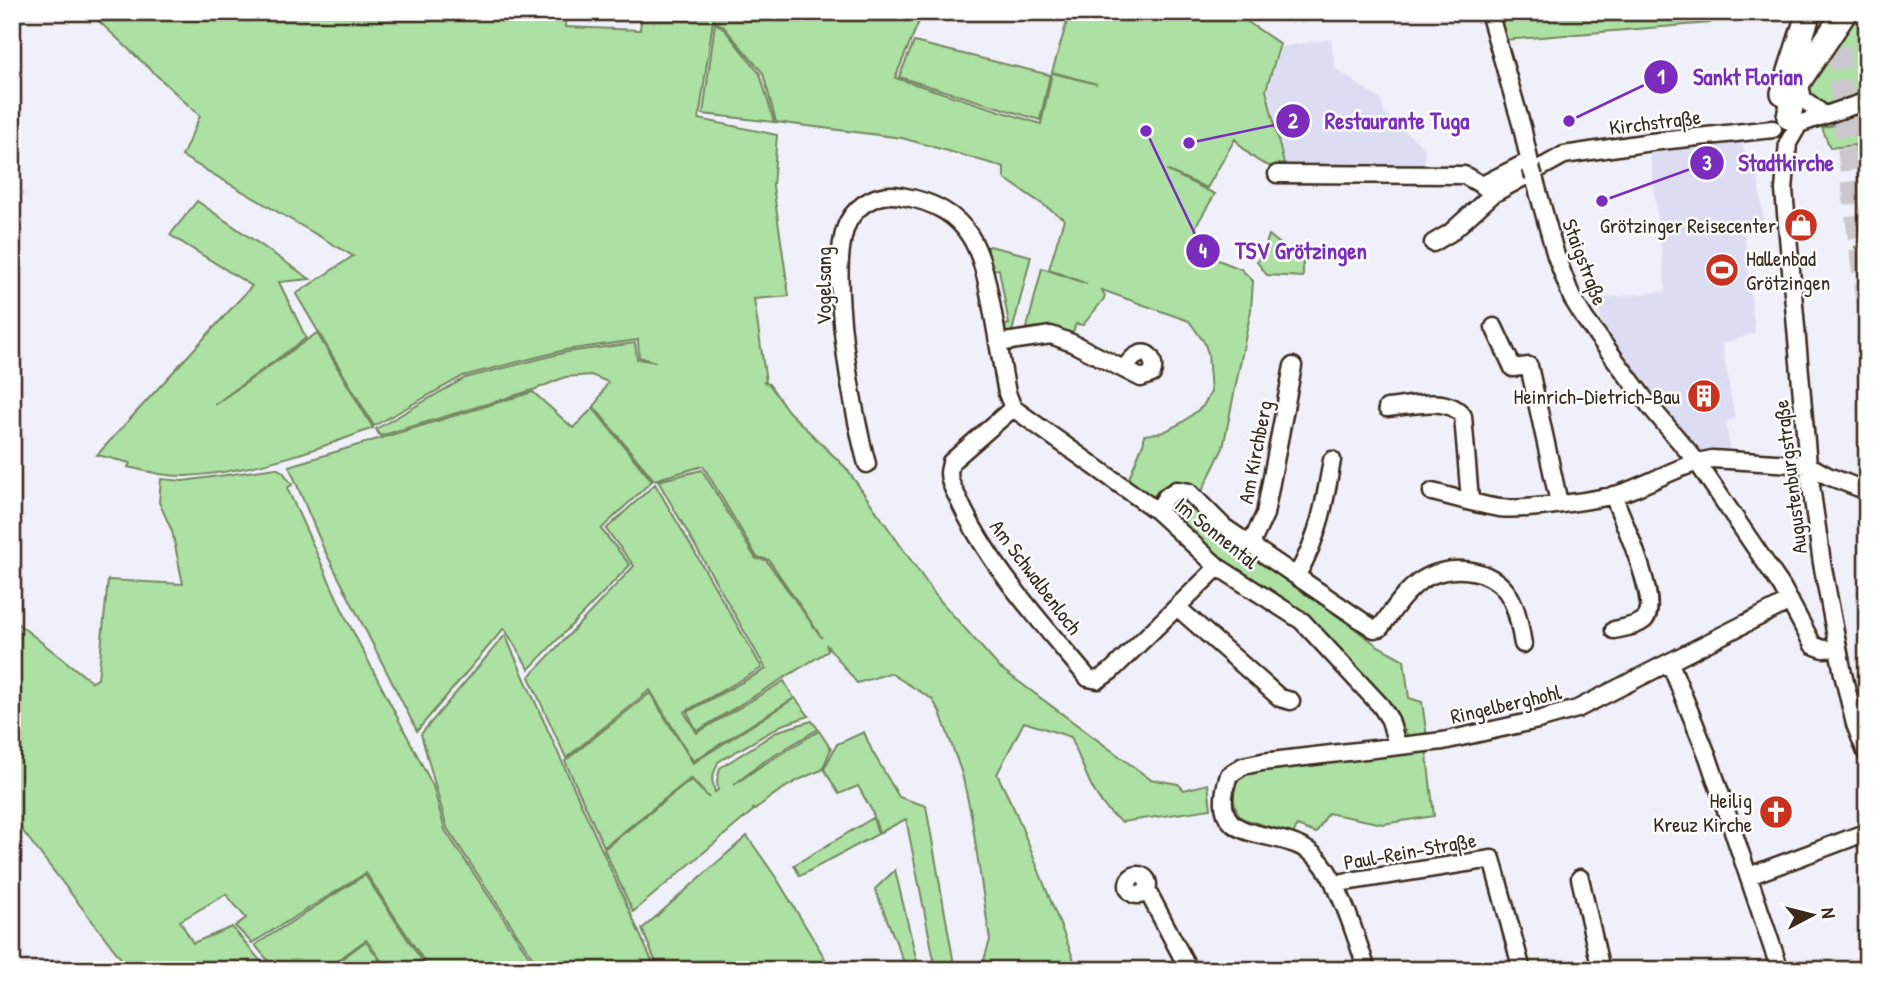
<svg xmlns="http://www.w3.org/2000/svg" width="1879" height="982" viewBox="0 0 1879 982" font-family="'Patrick Hand',sans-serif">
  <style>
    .built { fill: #dcddf2 }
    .green { fill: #ace1a3; stroke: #748660; stroke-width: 2 }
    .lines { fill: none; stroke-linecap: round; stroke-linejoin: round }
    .highway-tunnel { stroke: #cbc8cd; stroke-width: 23; stroke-dasharray: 23 11; stroke-linecap: butt }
    .minor-casing { stroke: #3b2a1e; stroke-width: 21 }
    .highway-casing { stroke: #3b2a1e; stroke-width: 28 }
    .minor { stroke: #fff; stroke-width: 16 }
    .highway { stroke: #fff; stroke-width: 23 }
    .minor-bridge-casing { stroke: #3b2a1e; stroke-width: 21; stroke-linecap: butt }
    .minor-bridge { stroke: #fff; stroke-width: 16 }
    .labels { text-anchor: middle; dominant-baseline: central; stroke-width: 5; stroke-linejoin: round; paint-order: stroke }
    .street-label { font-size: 21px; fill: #3b2a1e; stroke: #fff }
    .poi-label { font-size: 21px; fill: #3b2a1e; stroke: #fff; text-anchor: end }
    .leader { fill: none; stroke: #7b2cbf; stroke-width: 2.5 }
    .callout-dot { fill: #7b2cbf; stroke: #fff; stroke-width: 2.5 }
    .mark-label { font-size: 21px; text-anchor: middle; font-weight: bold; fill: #fff }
    .callout-label { font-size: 23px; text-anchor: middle; font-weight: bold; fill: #7b2cbf; stroke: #fff; stroke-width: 5; stroke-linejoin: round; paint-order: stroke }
  </style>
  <rect width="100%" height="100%" fill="#eff0f9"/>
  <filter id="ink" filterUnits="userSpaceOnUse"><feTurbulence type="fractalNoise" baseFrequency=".0143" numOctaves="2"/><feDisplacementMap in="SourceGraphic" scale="14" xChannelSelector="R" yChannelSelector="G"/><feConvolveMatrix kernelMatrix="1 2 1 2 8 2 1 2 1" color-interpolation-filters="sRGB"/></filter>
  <g filter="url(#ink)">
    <path class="built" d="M1863,12h4v231l-8,-118 2,-3 -2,-53z
      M1331,39l4,29 46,32 3,13 41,36 -1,21 -138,-2 -18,-78 13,-43z
      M1742,137l4,35 11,-1 8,58 -21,3 11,101 -33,11 13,74 -9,4 4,30 -31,-2 -95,-119 -8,-32 70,-8 -17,-144z"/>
    <path class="green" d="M89,12h477l-1,15 75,3 2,-18h281l-28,66 146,46 11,-51 45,11 -45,-12 18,-60h163l47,32 -14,46 19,78c-23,0 -36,-12 -50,-29l-28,49 -41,-18 49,24 -19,32 -1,20 18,12 28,11 12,12 -2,29 -28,138 -22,45c-20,-14 -37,-15 -50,7l-24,-17 17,-42v-6l20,-3 19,-10 20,-16 8,-14 -3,-39 -4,-11 -15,-21 -87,-31 3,6 -2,4 -20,25 -7,-1 -6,15 -45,-3 17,-68 45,16 -38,-15 15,-50 -60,-41v-11l-102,-29 -126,-16 -13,-49 -40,-47 -10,-6 -14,99 78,16 -4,51 16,110 -35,3 12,83h-3l6,2 19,27 58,57 90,128 63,71 151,112 28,5 6,6 24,-6 3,25 -89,13c-28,-16 -39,-57 -51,-85l-47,-15 -27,52 19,39 62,157h-97l9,-30 -19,-126 -9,-40 -22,-62 -8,-13 -42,-26 -33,10 -31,-39 2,7 -131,80 -10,-19 79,-43 -108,-188 44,-11 54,89 10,1 56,78 -53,-78 -12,-3 -54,-91 -49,14 -60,-73 14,-25 -17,-7 -26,2 -29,12 -156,47 -4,-7 89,-51 102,-26 68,-9 2,16 19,3 -17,-5 -1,-17 -73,10 -102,26 -89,50 -78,-132 57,-38 -171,-100 18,-40z
      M1500,12h216l-6,11 -206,17z
      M1850,12h13l-4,57 2,28 -36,8 -17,-7v-26z
      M715,23l9,6 36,45 14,48 -71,-8z
      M914,42l136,33 -10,45 -141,-43z
      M1861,118c-2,51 6,104 6,157l-12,-28 9,-2 -9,-100 -25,3 -8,-20z
      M197,201l113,78 -31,3 27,56 -92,67 103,-72 56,95c-60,23 -122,44 -187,48 -20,1 -40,-5 -58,-9l2,-4 -33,-8 155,-169 -82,-51z
      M1269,235l34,27v15l-36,-2 -10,-13 2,-4 2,1z
      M989,246l42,10 -20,80 -9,1 -1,-10 8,-3 -10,-55 -9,1 -5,-20z
      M533,392l40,36 20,-20 59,73 -51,48 29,36 -101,104 -25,-41 -87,103 -94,-184 -34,-81z
      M276,468l7,4 9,13 -5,3 60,132 86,166 12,44 93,140h-108l-64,-97 -114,70 -17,-17 11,-8 -20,-24 -46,27 13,22 39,-16 36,43h-138l-118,-153v-198l80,63 6,-3 10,-99 75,4 -11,-53 -13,-29 2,-23 22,2z
      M655,484l107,184 -78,44 13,21 87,-52 10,17 -101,63 -43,-71 -84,68 -37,-81 105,-111 -28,-37z
      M1187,503l29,31 89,58 73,54 26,14 5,38 13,4 5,35 -19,-1 -15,-25 -171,-150 -50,-46 1,-7 5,-4z
      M505,635l151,335h-115l-94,-142 -26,-94z
      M650,693l43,70 102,-65 14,18 -27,9 -64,37 -6,17 3,13 3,-2 -1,-9 3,-13 58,-37 34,-10 6,8 -58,35 -26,21 27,-19 58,-35 12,18 -9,21c-23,8 -49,23 -67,40l-3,-2 2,2 -121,102 -29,-63 87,-69 18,18 -18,-20 -87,69 -39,-86z
      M864,732l8,19 27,46 27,9 29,164h-19l-30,-151 -27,14 -7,-22 -14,-25 -19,8 -15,-25 13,-25z
      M1426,747l8,69 -51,8 -55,-11 -12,20 -19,-7 -4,8 -53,-16c-7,-15 -12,-31 3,-44 12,-10 157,-24 183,-27z
      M873,818l5,16 -78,42 -6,-11z
      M747,836l30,43 55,91h-144l-7,-8 2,8h-24l-17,-41z
      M895,870l23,96 -11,4 -32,-81z
      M365,875l63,95h-40l-22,-30 -32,23 4,7h-62l-21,-25z
      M366,941l21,29h-47l-5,-6z"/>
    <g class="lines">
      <path class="highway-tunnel" d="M1838,12l3,72 26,218"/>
      <g class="minor-casing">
        <path id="minor" d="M1489,12l33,115 9,41
          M1799,81l4,18 16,12
          M1861,103l-62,21 -11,19 -4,47 24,275 14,98 21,111 12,50 12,31
          M1277,174l187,1 18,10
          M1534,177l22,79 16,42 13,21 64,86 48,57 85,125 31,58 10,4 15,-1
          M1488,190l-6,-5 47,-24
          M1433,243l17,-10 43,-39 71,-39 87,-13 122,-13
          M1494,327l19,41 16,-2 30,137
          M998,343l53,-8 21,8 69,35 11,-4c4,-10 -2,-27 -16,-18 -4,2 -8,8 -12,12
          M1013,408l-62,54c0,2 -2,9 -2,11 0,8 5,18 9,25 29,66 84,125 130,180l10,2 13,-9 107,-104
          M1013,408l144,103 61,56 84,54 79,85 9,14 7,25
          M1387,408c23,-2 61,-13 76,8l7,84
          M867,464c-14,-50 -41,-197 -19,-242 11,-20 32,-30 53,-26 72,12 81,55 92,118 5,27 9,53 14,79l6,15
          M1432,492c22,5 46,13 68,16 24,3 86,-7 112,-12 34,-9 65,-31 100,-37l96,6 20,11 39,15
          M1613,495c8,21 48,108 32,124 -7,7 -22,9 -31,11
          M1157,511l9,-14 10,-7 13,2 35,35 150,102 6,-1c12,-16 23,-34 39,-46 27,-19 73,-17 91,15 8,14 10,31 13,47
          M1251,544l14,-30 28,-148
          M1297,575c22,-38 28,-73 35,-115
          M1177,607l103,91 11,3
          M1670,663l38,94 72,213
          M1128 885a10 10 0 1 1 20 0a10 10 0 1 1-20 0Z
          M1749,876l118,-44
          M1580,878l21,92
          M1335,886l9,-4 148,-23 30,111
          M1147,890l42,80
          M1367,970c-10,-30 -27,-86 -47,-109 -34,-41 -118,-6 -91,-86l14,-9 19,-4 181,-21 95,-21 39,-11 213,-108"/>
      </g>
      <g class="highway-casing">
        <path id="highway" d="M1783,93l26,-81
          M1789,117l5,-25 5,-11 46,-69"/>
      </g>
      <use href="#minor" class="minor"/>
      <use href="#highway" class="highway"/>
      <g class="minor-bridge-casing">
        <path id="minor-bridge" d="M1531,168l3,9"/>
      </g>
      <use href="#minor-bridge" class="minor-bridge"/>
    </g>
  </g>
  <defs>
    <g id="shop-disc" transform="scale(1.75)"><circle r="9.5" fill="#c8321e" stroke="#fff"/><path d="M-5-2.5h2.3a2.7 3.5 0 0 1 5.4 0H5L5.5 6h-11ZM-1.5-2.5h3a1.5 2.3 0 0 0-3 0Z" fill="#fff"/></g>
    <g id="stadium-disc" transform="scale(1.75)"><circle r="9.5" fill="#c8321e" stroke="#fff"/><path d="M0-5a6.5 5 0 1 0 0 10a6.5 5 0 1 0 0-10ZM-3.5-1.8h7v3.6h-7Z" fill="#fff"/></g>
    <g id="building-disc" transform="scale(1.75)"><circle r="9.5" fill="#c8321e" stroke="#fff"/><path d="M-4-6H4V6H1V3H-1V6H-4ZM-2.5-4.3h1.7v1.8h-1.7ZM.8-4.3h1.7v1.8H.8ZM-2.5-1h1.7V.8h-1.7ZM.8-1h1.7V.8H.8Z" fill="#fff"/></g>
    <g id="church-disc" transform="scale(1.75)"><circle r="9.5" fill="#c8321e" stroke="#fff"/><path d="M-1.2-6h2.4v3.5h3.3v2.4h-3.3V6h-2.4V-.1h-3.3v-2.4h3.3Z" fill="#fff"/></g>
  </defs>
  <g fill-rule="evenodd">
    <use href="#shop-disc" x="1801" y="225"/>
    <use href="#stadium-disc" x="1722" y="270"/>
    <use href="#building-disc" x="1704" y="396"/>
    <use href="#church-disc" x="1776" y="812"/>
  </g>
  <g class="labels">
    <g class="street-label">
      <text transform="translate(1655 122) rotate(-7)">Kirchstraße</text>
      <text transform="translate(1585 262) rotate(69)">Staigstraße</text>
      <text transform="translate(823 286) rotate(-90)">Vogelsang</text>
      <text transform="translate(1255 452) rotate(-79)">Am Kirchberg</text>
      <text transform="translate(1790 477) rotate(-97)">Augustenburgstraße</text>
      <text transform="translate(1217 533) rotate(39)">Im Sonnental</text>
      <text transform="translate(1036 577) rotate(53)">Am Schwalbenloch</text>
      <text transform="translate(1506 704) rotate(-13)">Ringelberghohl</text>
      <text transform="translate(1410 851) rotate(-10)">Paul-Rein-Straße</text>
    </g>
    <g class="poi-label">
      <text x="1776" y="225">Grötzinger Reisecenter</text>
      <text x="1746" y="258" text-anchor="start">Hallenbad<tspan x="1746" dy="24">Grötzingen</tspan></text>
      <text x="1680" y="396">Heinrich-Dietrich-Bau</text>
      <text x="1752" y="800">Heilig<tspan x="1752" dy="24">Kreuz Kirche</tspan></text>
    </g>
  </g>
  <path class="leader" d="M1569 121L1661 77M1189 143L1293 121M1602 201L1707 163M1146 131L1203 251"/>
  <g class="callout-dot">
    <circle cx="1569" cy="121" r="7"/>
    <circle cx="1189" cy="143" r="7"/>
    <circle cx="1602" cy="201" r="7"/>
    <circle cx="1146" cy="131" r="7"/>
    <circle cx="1661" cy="77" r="18"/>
    <circle cx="1293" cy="121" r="18"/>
    <circle cx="1707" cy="163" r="18"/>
    <circle cx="1203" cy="251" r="18"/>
  </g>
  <g class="mark-label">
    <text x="1661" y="84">1</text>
    <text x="1293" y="128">2</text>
    <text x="1707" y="170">3</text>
    <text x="1203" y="258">4</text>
  </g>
  <g class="callout-label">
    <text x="1748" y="85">Sankt Florian</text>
    <text x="1397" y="129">Restaurante Tuga</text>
    <text x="1786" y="171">Stadtkirche</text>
    <text x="1301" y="259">TSV Grötzingen</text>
  </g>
  <rect width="1879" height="982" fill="none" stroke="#fff" stroke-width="42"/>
  <rect x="21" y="21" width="1837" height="940" fill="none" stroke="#3b2a1e" stroke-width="2.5" filter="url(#ink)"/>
  <g transform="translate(1812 915) rotate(83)" stroke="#ffffff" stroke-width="5" paint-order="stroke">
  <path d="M0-5L12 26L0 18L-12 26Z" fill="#3b2a1e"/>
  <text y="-10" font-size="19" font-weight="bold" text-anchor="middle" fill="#3b2a1e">N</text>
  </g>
</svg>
